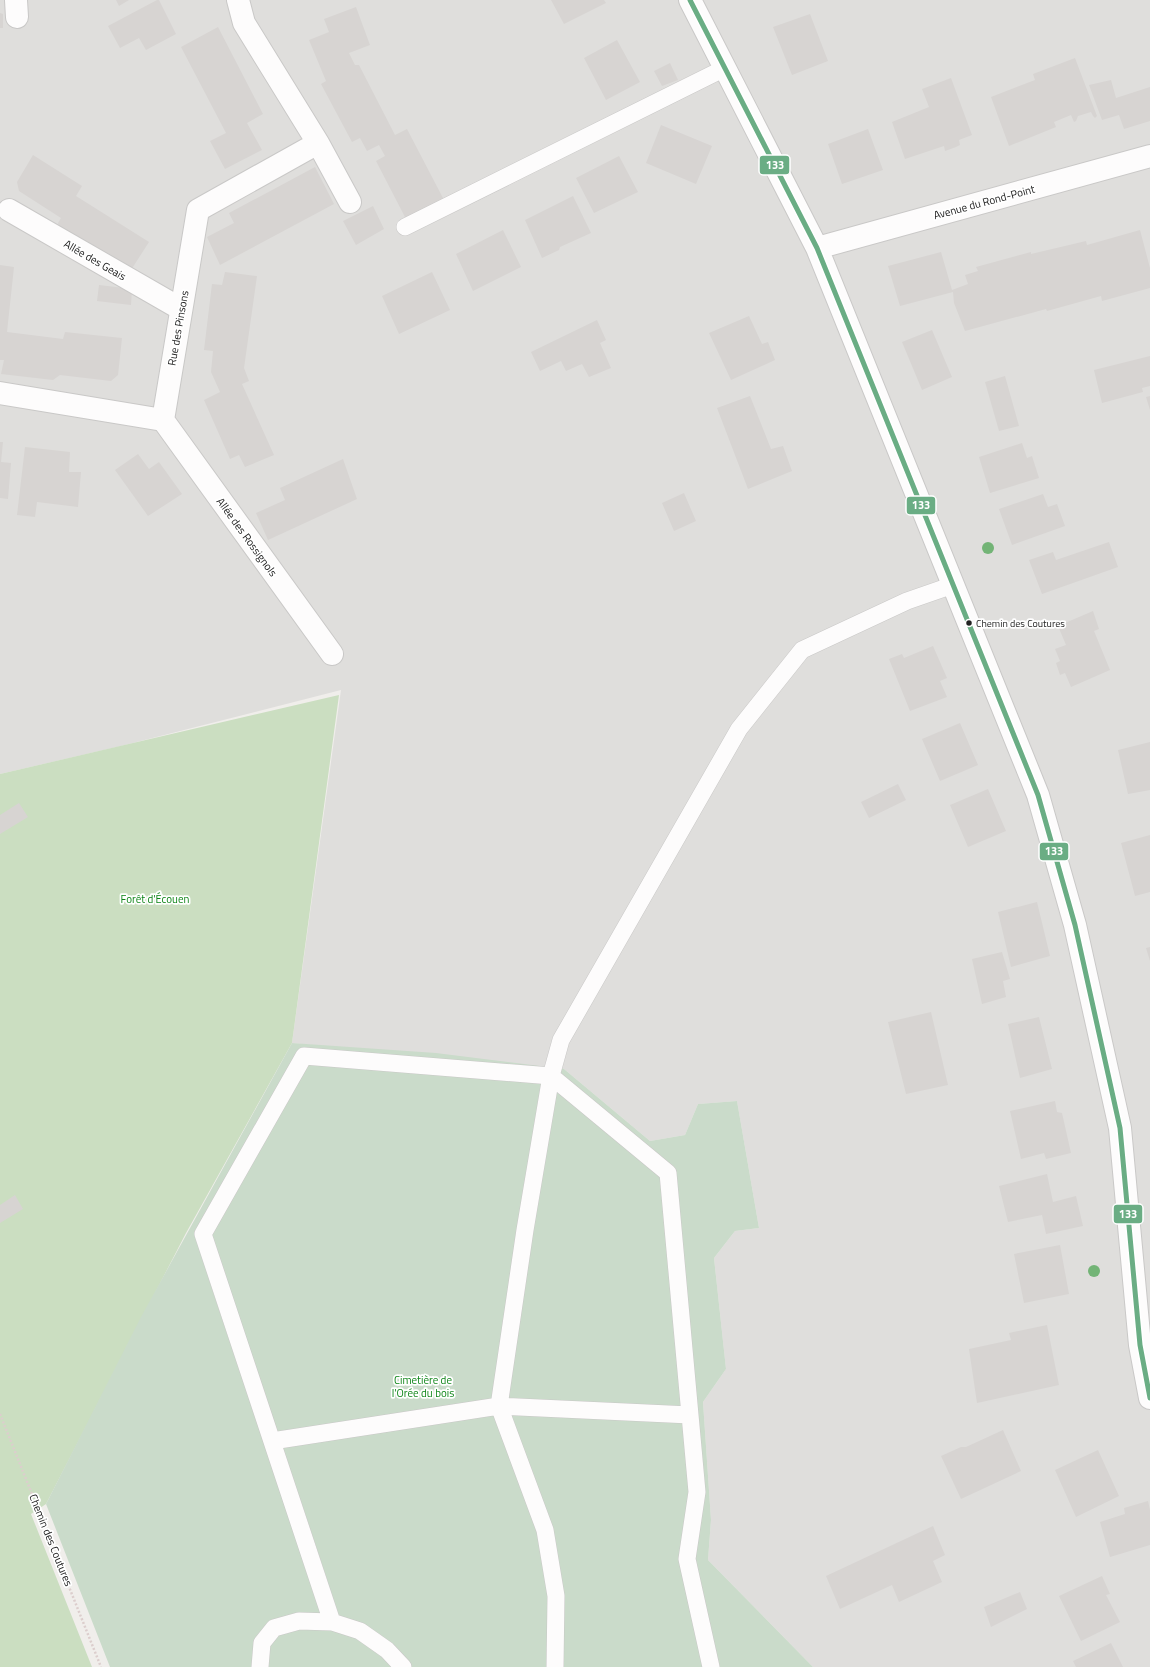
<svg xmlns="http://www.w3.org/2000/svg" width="1150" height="1667" viewBox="0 0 1150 1667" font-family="'Titillium Web',sans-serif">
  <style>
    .residential { fill: #dfdedc }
    .forest { fill: #cbdec1 }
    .cemetery { fill: #cadbca }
    .building { fill: #d7d4d2 }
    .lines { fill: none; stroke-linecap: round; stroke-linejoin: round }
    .service-casing { stroke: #c9c8c7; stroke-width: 18 }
    .minor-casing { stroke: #c9c8c7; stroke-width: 24 }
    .path { stroke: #dccecd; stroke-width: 2.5; stroke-dasharray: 2 2; stroke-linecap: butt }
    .service { stroke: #fdfcfc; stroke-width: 17 }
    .minor { stroke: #fdfcfc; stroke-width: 22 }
    .bus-1-casing { stroke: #fff; stroke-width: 8 }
    .bus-1 { stroke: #6aad84; stroke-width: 5 }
    .tree { fill: #73b476 }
    .bus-dot { fill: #222; stroke: #fff; stroke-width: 1.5 }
    .labels { text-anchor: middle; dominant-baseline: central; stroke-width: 3.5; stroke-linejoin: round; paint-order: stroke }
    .bus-label { font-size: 10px; fill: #222; stroke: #fff; text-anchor: start }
    .street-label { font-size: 11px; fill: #222; stroke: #fff }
    .park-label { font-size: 11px; fill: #0c8416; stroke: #fff }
    .line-badge { stroke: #fff; stroke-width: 1.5 }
    .badge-label { font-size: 11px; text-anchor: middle; font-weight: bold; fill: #fff }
  </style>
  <rect width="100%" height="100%" fill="#f0eeeb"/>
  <path class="residential" d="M0,0h1150v1667h-337l-105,-107 3,-40 -8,-118 23,-33 -12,-111 21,-27 24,-3 -22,-127 -39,3 -13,31 -35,6 -86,-72 -272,-26 49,-353 -220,56 -121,28z"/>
  <path class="forest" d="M339,695l-47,348 -106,190 -140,271 -15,10 61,153h-92v-893z"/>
  <path class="cemetery" d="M292,1043l144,10 128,16 86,72 35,-6 13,-31 39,-3 22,127 -24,3 -21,27 12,111 -23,33 8,118 -3,40 105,107h-703l-64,-163 95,-187z"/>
  <path class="building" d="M116,0h13l-10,6z
    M157,0h2l17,34 -30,16 -7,-12 -19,10 -12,-22z
    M551,0h53l2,3 -42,21z
    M356,7l14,38 -21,8 6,12h4l36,70 12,-6 37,71 -38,19 -30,-58 9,-5 -6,-11 -12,6 -7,-13 -8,4 -31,-58 5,-3 -17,-41 20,-8 -5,-13z
    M0,13l3,1v14h-3z
    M810,14l18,47 -36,14 -19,-48z
    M218,27l45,87 -16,9 15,27 -37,19 -15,-28 16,-8 -45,-86z
    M617,40l23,42 -34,18 -22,-42z
    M1075,58l22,58 -2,2 -2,-2 -2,-4 -13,4 -2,5 -2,1 -3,-7 -17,7 2,5 -47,19 -18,-49 44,-17 -2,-6z
    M670,63l8,17 -16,6 -8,-15z
    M951,78l21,57 -13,5 1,5 -4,2 -11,4 -1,-5 -39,13 -13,-37 37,-15 -7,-18z
    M1111,80l5,18 34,-11v34l-26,8 -5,-14 -17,5 -13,-35z
    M661,125l51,21 -16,38 -50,-21z
    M868,129l15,41 -41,14 -14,-40z
    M33,155l49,31 -6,10 73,46 -18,28 -71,-39 -2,-8 3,-5 -42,-27 -2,-9z
    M619,156l19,36 -44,21 -18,-35z
    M315,167l19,37 -114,61 -13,-28 27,-14 -5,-10z
    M573,196l18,37 -31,14 -1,3 -17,8 -17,-38z
    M373,206l11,23 -28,16 -13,-24z
    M503,230l18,37 -48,24 -17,-37z
    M1140,230l10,38v20l-48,13 -1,-5 -54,15 -1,-2 -81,22 -11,-28 -1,-11 -53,14 -12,-40 53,-14 11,38 16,-6 -3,-9 13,-4 -2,-4 55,-15v2l55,-13 1,4z
    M0,265l14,2 -7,65 56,7 2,-7 57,6 -4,37 -7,6 -51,-6 -7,5 -52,-6 3,-14h-4z
    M225,272l32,4 -13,92 5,13 -7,3 32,71 -29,12 -6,-12 -9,4 -26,-59 16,-8 -9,-20 2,-21 -9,-1 8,-66 10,1z
    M432,272l18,38 -51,24 -17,-38z
    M99,285l33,4 -1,16 -34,-4z
    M749,316l13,28 6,-2 7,18 -44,20 -22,-47z
    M597,320l9,20 -6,3 11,25 -22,9 -7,-13 -16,7 -5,-10 -21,10 -9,-19z
    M932,330l20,47 -30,13 -20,-48z
    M1150,356v30l-8,2 1,4 -41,11 -8,-33z
    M1005,376l14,50 -20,5 -14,-49z
    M750,396l21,53 12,-3 9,25 -44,18 -31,-81z
    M1150,396v14l-4,-13z
    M0,442h3l-2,20 10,1 -3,36 -8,-1z
    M1022,443l5,15 5,-2 7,22 -49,15 -11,-36z
    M25,447l45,5 -1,20h12l-3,35 -41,-5 -2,15 -18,-2z
    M138,454l11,15 10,-7 23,32 -34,22 -33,-46z
    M343,459l14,40 -89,41 -12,-27 29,-13 -5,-12z
    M684,493l12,28 -22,10 -12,-28z
    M1043,494l5,13 9,-3 8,22 -53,19 -13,-36z
    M1109,542l9,25 -76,27 -13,-34 24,-8 3,8z
    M1093,611l6,18 -5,2 16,39 -39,17 -6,-14 -5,2 -4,-12 4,-2 -5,-12 11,-4 -8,-19z
    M933,646l14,32 -7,3 7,16 -37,14 -21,-52 13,-5 2,4z
    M960,723l18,42 -38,16 -18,-42z
    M1150,742v48l-22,4 -10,-44z
    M898,784l8,16 -37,18 -8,-16z
    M988,789l18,42 -38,16 -18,-42z
    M19,803l9,14 -28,17v-19z
    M1150,835v57l-15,4 -14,-53z
    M1037,902l13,54 -39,11 -13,-55z
    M1150,947v14l-4,-13z
    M1002,952l8,27 -7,2 3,16 -24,7 -10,-45z
    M931,1012l17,73 -42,9 -18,-72z
    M1039,1017l13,52 -32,9 -12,-54z
    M1055,1101l2,11 5,1 9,40 -25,6 -2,-6 -23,6 -11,-48z
    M1047,1174l6,28 23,-6 7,30 -37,8 -4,-19 -34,7 -9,-36z
    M15,1195l8,14 -23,14v-18z
    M1060,1245l9,49 -45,9 -10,-49z
    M1047,1325l12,60 -82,18 -8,-54 42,-9 -2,-7z
    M1003,1430l18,41 -60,28 -20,-43 20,-9h5z
    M1098,1450l21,46 -43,21 -21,-47z
    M1148,1501l2,9v35l-40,12 -10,-35 25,-8 -1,-6z
    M933,1526l12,29 -12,6 9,21 -43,20 -7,-17 -52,24 -14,-33z
    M1102,1576l8,18 -4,1 14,27 -39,19 -22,-45z
    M1020,1592l7,17 -36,18 -7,-20z
    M1111,1643l12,24h-47l-3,-6z"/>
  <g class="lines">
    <g class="service-casing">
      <path id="service" d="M405,227l320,-159
        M551,1076l117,97 29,319 -10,67 24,108
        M551,1076l-26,154 -26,176 46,124 11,66 -1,71
        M272,1441l227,-35 191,9
        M332,1622l-129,-388 101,-178 247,20 10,-36 178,-311 63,-79 105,-49 46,-16
        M260,1667l2,-24 12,-15 25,-7 33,1 28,9 27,19 16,17"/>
    </g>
    <g class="minor-casing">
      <path id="minor" d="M16,0l1,17
        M238,0l6,23 74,120
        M690,0l127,248 221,547 37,130 45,203 20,217 10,53
        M9,210l172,99
        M817,248l333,-92
        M0,393l163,27
        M163,420l35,-210 120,-67 32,59
        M163,420l169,234"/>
    </g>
    <path class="path" d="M0,1414l101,253"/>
    <use href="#service" class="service"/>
    <use href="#minor" class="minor"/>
    <g class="bus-1-casing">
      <path id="bus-1" d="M690,0l127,248 221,547 37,130 45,203 20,217 10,53"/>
    </g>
    <use href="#bus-1" class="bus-1"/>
  </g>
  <g class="tree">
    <circle cx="988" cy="548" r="6"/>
    <circle cx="1094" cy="1271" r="6"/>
  </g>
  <circle class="bus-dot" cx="969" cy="623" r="3.5"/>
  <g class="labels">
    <g class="bus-label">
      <text x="976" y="623">Chemin des Coutures</text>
    </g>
    <g class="street-label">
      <text transform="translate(984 202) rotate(-15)">Avenue du Rond-Point</text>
      <text transform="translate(95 260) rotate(30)">Allée des Geais</text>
      <text transform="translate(178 328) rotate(-80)">Rue des Pinsons</text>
      <text transform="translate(247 537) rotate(54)">Allée des Rossignols</text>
      <text transform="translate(51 1540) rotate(68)">Chemin des Coutures</text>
    </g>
    <g class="park-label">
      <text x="155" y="899">Forêt d'Écouen</text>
      <text x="423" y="1380">Cimetière de<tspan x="423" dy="13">l'Orée du bois</tspan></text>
    </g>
  </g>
  <g class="line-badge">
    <rect x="759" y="155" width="31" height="20" rx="4" fill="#6aad84"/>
    <rect x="906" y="496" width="30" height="19" rx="4" fill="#6aad84"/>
    <rect x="1039" y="842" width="30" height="19" rx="4" fill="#6aad84"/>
    <rect x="1113" y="1204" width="30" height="20" rx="4" fill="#6aad84"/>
  </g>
  <g class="badge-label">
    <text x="775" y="169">133</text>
    <text x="921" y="509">133</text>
    <text x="1054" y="855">133</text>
    <text x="1128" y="1218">133</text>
  </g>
</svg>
